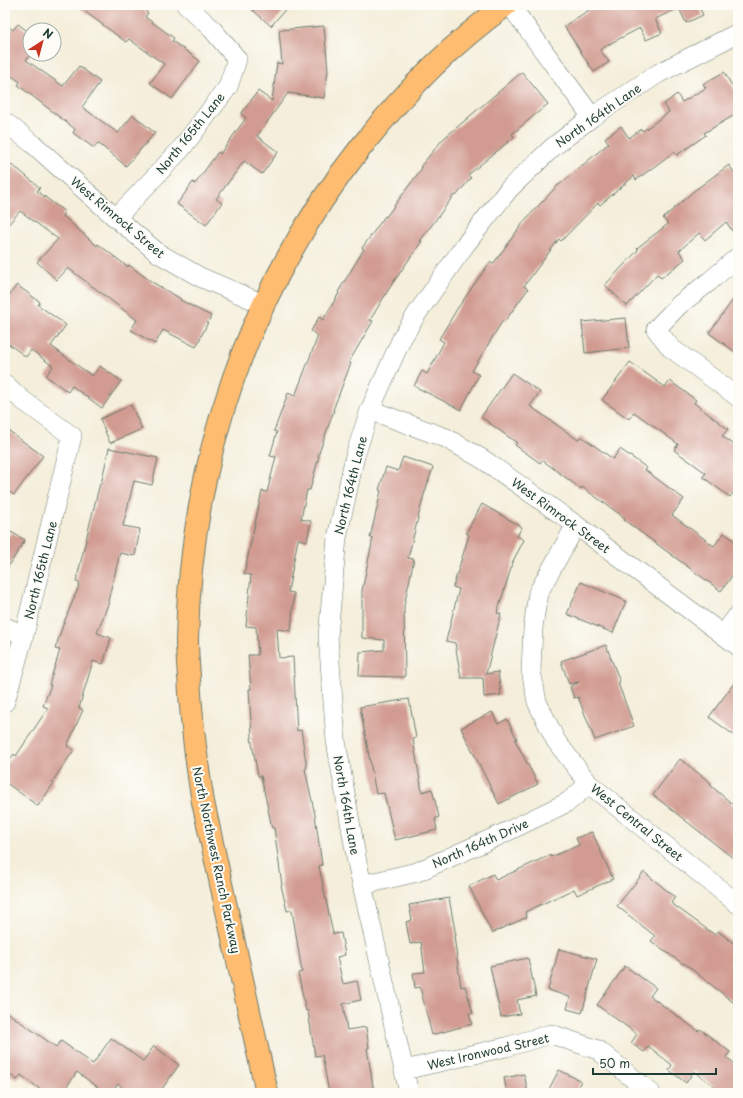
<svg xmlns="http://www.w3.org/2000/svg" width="743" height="1098" viewBox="0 0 743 1098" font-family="'Playpen Sans',sans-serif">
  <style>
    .building { fill: #d19b91 }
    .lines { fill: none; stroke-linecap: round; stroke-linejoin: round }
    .minor-casing { stroke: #6a7b6e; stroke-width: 20 }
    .major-casing { stroke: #6a7b6e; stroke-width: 24 }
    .minor { stroke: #fff; stroke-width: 19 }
    .major { stroke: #febc71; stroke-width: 22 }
    .labels { text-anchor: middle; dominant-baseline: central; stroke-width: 4; stroke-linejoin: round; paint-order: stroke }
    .street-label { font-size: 12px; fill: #1f3d34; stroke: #fdfcf7 }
  </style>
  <rect width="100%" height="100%" fill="#fdfcf7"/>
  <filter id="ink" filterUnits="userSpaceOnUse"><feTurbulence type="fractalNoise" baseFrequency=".025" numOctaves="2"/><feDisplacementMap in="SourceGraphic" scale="8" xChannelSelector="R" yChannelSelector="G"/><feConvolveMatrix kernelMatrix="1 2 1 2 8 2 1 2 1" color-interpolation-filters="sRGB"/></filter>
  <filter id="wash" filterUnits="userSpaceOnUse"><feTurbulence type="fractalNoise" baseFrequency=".012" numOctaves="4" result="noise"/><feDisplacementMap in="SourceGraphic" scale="16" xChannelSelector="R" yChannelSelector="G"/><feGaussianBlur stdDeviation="0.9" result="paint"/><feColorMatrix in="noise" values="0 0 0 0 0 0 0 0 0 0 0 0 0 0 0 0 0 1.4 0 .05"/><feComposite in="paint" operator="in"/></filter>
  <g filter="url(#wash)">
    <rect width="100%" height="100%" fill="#f4eeda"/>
    <g id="blocks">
      <path class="building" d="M76,5h61l11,8 -3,4 29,21 -2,3 28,20 -28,38 -22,-16 14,-19 -35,-25 -3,3z
        M247,5h42l-18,21z
        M597,5h101l5,10 -17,8 -7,-15 -24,11 7,14 -16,7 -6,-12 -27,14 -13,8 9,12 -15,10 -30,-46z
        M5,24l8,6 5,-6 12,9v22l-4,5 37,26 16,-20 21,16 -18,25 36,26 15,-18 22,18 -29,33 -28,-23 -4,5 -21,-15 2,-4 -57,-44 2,-3 -15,-11z
        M324,26l4,45 -4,27 -36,-5 -31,43 21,16 -16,22 -18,-13 -28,38 6,4 -16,22 -29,-21 16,-22 2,2 23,-32 2,2 26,-36 -5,-4 17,-23 14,10 5,-38 5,1 -3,-34z
        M522,72l26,32 -36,30 2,3 -46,38 3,3 -15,18 -2,-1 -34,46h2l-30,43 -22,36 3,1 -24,41 2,1 -18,47h1l-16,46h1l-9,34h-3l-6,29 10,2 -4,20 -9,-2 -10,53 6,1 -3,38 -14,-2 2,29 14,-1 4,74 4,-1 6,38 -2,1 10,46 7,50 -3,1 14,68 8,-1 4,22 -8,2 6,27 14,-3 4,19 -18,4 4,26 19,-3 3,21h-2l7,45h-45l-7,-38 -7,1 -7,-45h-2l-8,-38 4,-1 -10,-62 -5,1 -6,-26h1l-8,-57h-2l-11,-52h-3l-7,-38h1l-3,-49h2l-3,-34h10l-2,-28 -10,-1 5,-51 -7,-1 18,-83 5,1 9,-35 -6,-1 7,-24 -3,-1 14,-38 7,3 23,-60 -7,-5 8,-14 4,3 16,-27 -1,-1 26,-43 -2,-1 23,-32 1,1 36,-49 -2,-1 23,-28z
        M724,72l14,24v17l-34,20 2,2 -29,20 -3,-3 -38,28 -2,-4 -34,29 -2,-2 -37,38 -2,-2 -35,47 4,3 -23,32 -2,-1 -31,51 7,4 -18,35 -47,-24 8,-15 5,3 17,-32 -5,-3 18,-30 33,-47 3,2 32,-44 33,-35h1l50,-42 -4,-5 16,-12 8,12 12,-9 2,2 26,-19 -5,-8 13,-10 5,8 24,-14 -3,-4z
        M5,161l14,9 21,18 -3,3 28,21 -3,3 35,31 1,-2 30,23 1,-2 23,17 29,17 -1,1 31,16 -15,31 -33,-17 -8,14 -24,-14 6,-10 -69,-52 -11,12 -20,-18 21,-23 -38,-28 -15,17z
        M729,165l9,13v61l-12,-17 -21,18 -6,-7 -20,18 6,8 -24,19 -4,-4 -30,32 -22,-21 33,-35 -1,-2 31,-24 -5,-6 32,-28z
        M17,285l23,17 -2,3 28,20 -15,21 41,30 8,-10 21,15 -19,27 -30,-22 -4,6 -22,-16 7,-10 -22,-16 -5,7 -21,-16v-40z
        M738,293v61l-29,-21z
        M626,318l3,30 -44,5 -3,-31z
        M630,362l35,25 5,-6 26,19 -2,3 34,26 -6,7 16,12v38l-8,11 -27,-20 3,-4 -32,-23 4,-6 -44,-32 -5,7 -27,-19z
        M512,373l28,19 -10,14 48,34 3,-4 32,23 7,-10 27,19 -2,2 39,29 -12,16 42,31 10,-13 14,10v25l-17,23 -97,-71 1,-2 -43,-31 -1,2 -39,-29 -2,3 -25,-18 2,-2 -36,-26z
        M131,405l11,24 -32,14 -10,-24z
        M5,428l38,28 -29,39 -9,-6z
        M109,448l49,10 -6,27 -18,-4 -11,45 17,3 -5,27 -15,-3 -12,48 1,1 -12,31 14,5 -8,26 -10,-3 -14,47 4,2 -16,36 7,4 -22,32 2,1 -16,23 -33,-24v-15l9,-13 2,2 32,-48 -5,-2 8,-21h-2l11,-35 -5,-1 8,-24 17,-42 -4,-1 14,-59 10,-40 1,1z
        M403,457l30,10 -10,31 -15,60 6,1 -10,47 1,71 -46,-1 1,-24 24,-2v-10l-22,-2v-47l11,-53h-3l11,-47 -2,-1 7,-23 12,4z
        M482,504l40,23 -5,9 7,4 -10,19 -17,54 4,1 -15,60 12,-2 3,23 -17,2 -1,-19h-22l-6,-35 -9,-2 13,-52 -6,-2 16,-52 -3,-2z
        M11,532l14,8 -20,32v-30z
        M581,582l45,19 -13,32 -46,-19z
        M606,645l14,37 -2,1 16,43 -39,14 -17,-43 -4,1 -4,-11 9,-5 -10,2 -8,-23z
        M738,678v60l-29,-21z
        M409,699l7,39 -3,1 9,53 10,-3 7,28 -4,2 2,11 -42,10 -11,-47 -8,1 -16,-87z
        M492,712l6,12 9,-5 10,20 -2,1 23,44 -39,20 -38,-76z
        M680,759l31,24 -1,2 28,24v53l-85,-67z
        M592,832l21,47 -36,16 -3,-6 -49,23 2,5 -35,16 -23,-47 24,-12 3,6 54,-25 1,2 28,-12 -3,-7z
        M644,872l31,25 -4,6 44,32 3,-4 20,16v59l-54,-43 -1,1 -32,-23 4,-5 -38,-30z
        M449,898l7,38h-2l7,51 4,-1 8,27h-4l3,11 -40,11 -12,-48 -5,1 -2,-15 12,-1 -4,-30 -11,2 -4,-22 6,-2 -3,-15z
        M559,949l38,10 -15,54 -15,-4 3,-12 -22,-7z
        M528,958l8,38 -19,4 3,14 -19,3 -11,-51z
        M625,966l31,22 -6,8 48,35 2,-2 30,23 -4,5 12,9v27h-28l5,-6 -21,-16 -8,12 -17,-13 3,-5 -24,-19 -4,6 -13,-9 6,-9 -40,-29z
        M5,1011l51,36 5,-6 32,23 18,-26 32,23 11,-15 25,19 -20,28h-30l-11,-9 -7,9h-5l-29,-21 -15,21h-17l-24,-18 -4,5 -12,-9z
        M559,1070l22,11 -6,12h-28z
        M524,1074l4,19h-21l-3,-15z"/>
    </g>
  </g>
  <g filter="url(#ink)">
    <use href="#blocks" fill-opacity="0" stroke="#6a7b6e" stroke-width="1"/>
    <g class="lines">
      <g class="minor-casing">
        <path id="minor" d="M510,5l82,112
          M5,122l28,22 83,74 42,35 42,24 63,27
          M116,218l65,-69 47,-62 9,-28 -25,-30 -26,-24
          M738,257l-28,24 -31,24 -23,24 15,19 67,49
          M5,384l16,15 51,37 -48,199 -19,67
          M370,410l76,28 38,22 92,65 162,121
          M576,525l-38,68 -5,35 -2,42 6,32 19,39 33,43 149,120
          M5,627l19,8
          M724,634l14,-19
          M362,885l55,-13 83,-37 68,-33 21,-18
          M404,1070l102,-23 45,-13 47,16 53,43
          M409,1093l-52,-231 -21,-121 -8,-105 9,-98 18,-82 15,-46 32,-72 16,-26 47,-67 44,-56 44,-42 39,-30 67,-44 79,-40"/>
      </g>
      <g class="major-casing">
        <path id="major" d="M267,1093l-64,-291c-7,-42 -12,-83 -14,-126 -1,-12 -2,-24 -2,-36 3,-180 62,-351 174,-493 42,-53 90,-103 145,-142"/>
      </g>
      <use href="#minor" class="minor"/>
      <use href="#major" class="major"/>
    </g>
  </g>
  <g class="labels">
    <g class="street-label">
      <text transform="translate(598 115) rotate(-35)">North 164th Lane</text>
      <text transform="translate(190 133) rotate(-51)">North 165th Lane</text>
      <text transform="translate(118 217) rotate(40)">West Rimrock Street</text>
      <text transform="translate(350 485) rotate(-76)">North 164th Lane</text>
      <text transform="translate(561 515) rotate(36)">West Rimrock Street</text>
      <text transform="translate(40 570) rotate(-76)">North 165th Lane</text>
      <text transform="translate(347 805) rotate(80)">North 164th Lane</text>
      <text transform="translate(637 822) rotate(39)">West Central Street</text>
      <text transform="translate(480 843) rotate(-24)">North 164th Drive</text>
      <text transform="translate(217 860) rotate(78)">North Northwest Ranch Parkway</text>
      <text transform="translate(488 1051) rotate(-13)">West Ironwood Street</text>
    </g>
  </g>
  <rect width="743" height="1098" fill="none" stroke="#fdfcf7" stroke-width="20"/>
  <g transform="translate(42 42) rotate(36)"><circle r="19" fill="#fdfcf7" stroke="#a4b0a9"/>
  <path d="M0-3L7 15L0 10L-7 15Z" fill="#c8321e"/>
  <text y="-6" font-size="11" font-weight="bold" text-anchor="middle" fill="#1f3d34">N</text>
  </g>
  <path d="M593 1068v6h123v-6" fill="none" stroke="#1f3d34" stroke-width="2"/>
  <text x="599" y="1068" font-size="12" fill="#1f3d34" stroke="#fdfcf7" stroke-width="3" paint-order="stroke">50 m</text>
</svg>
